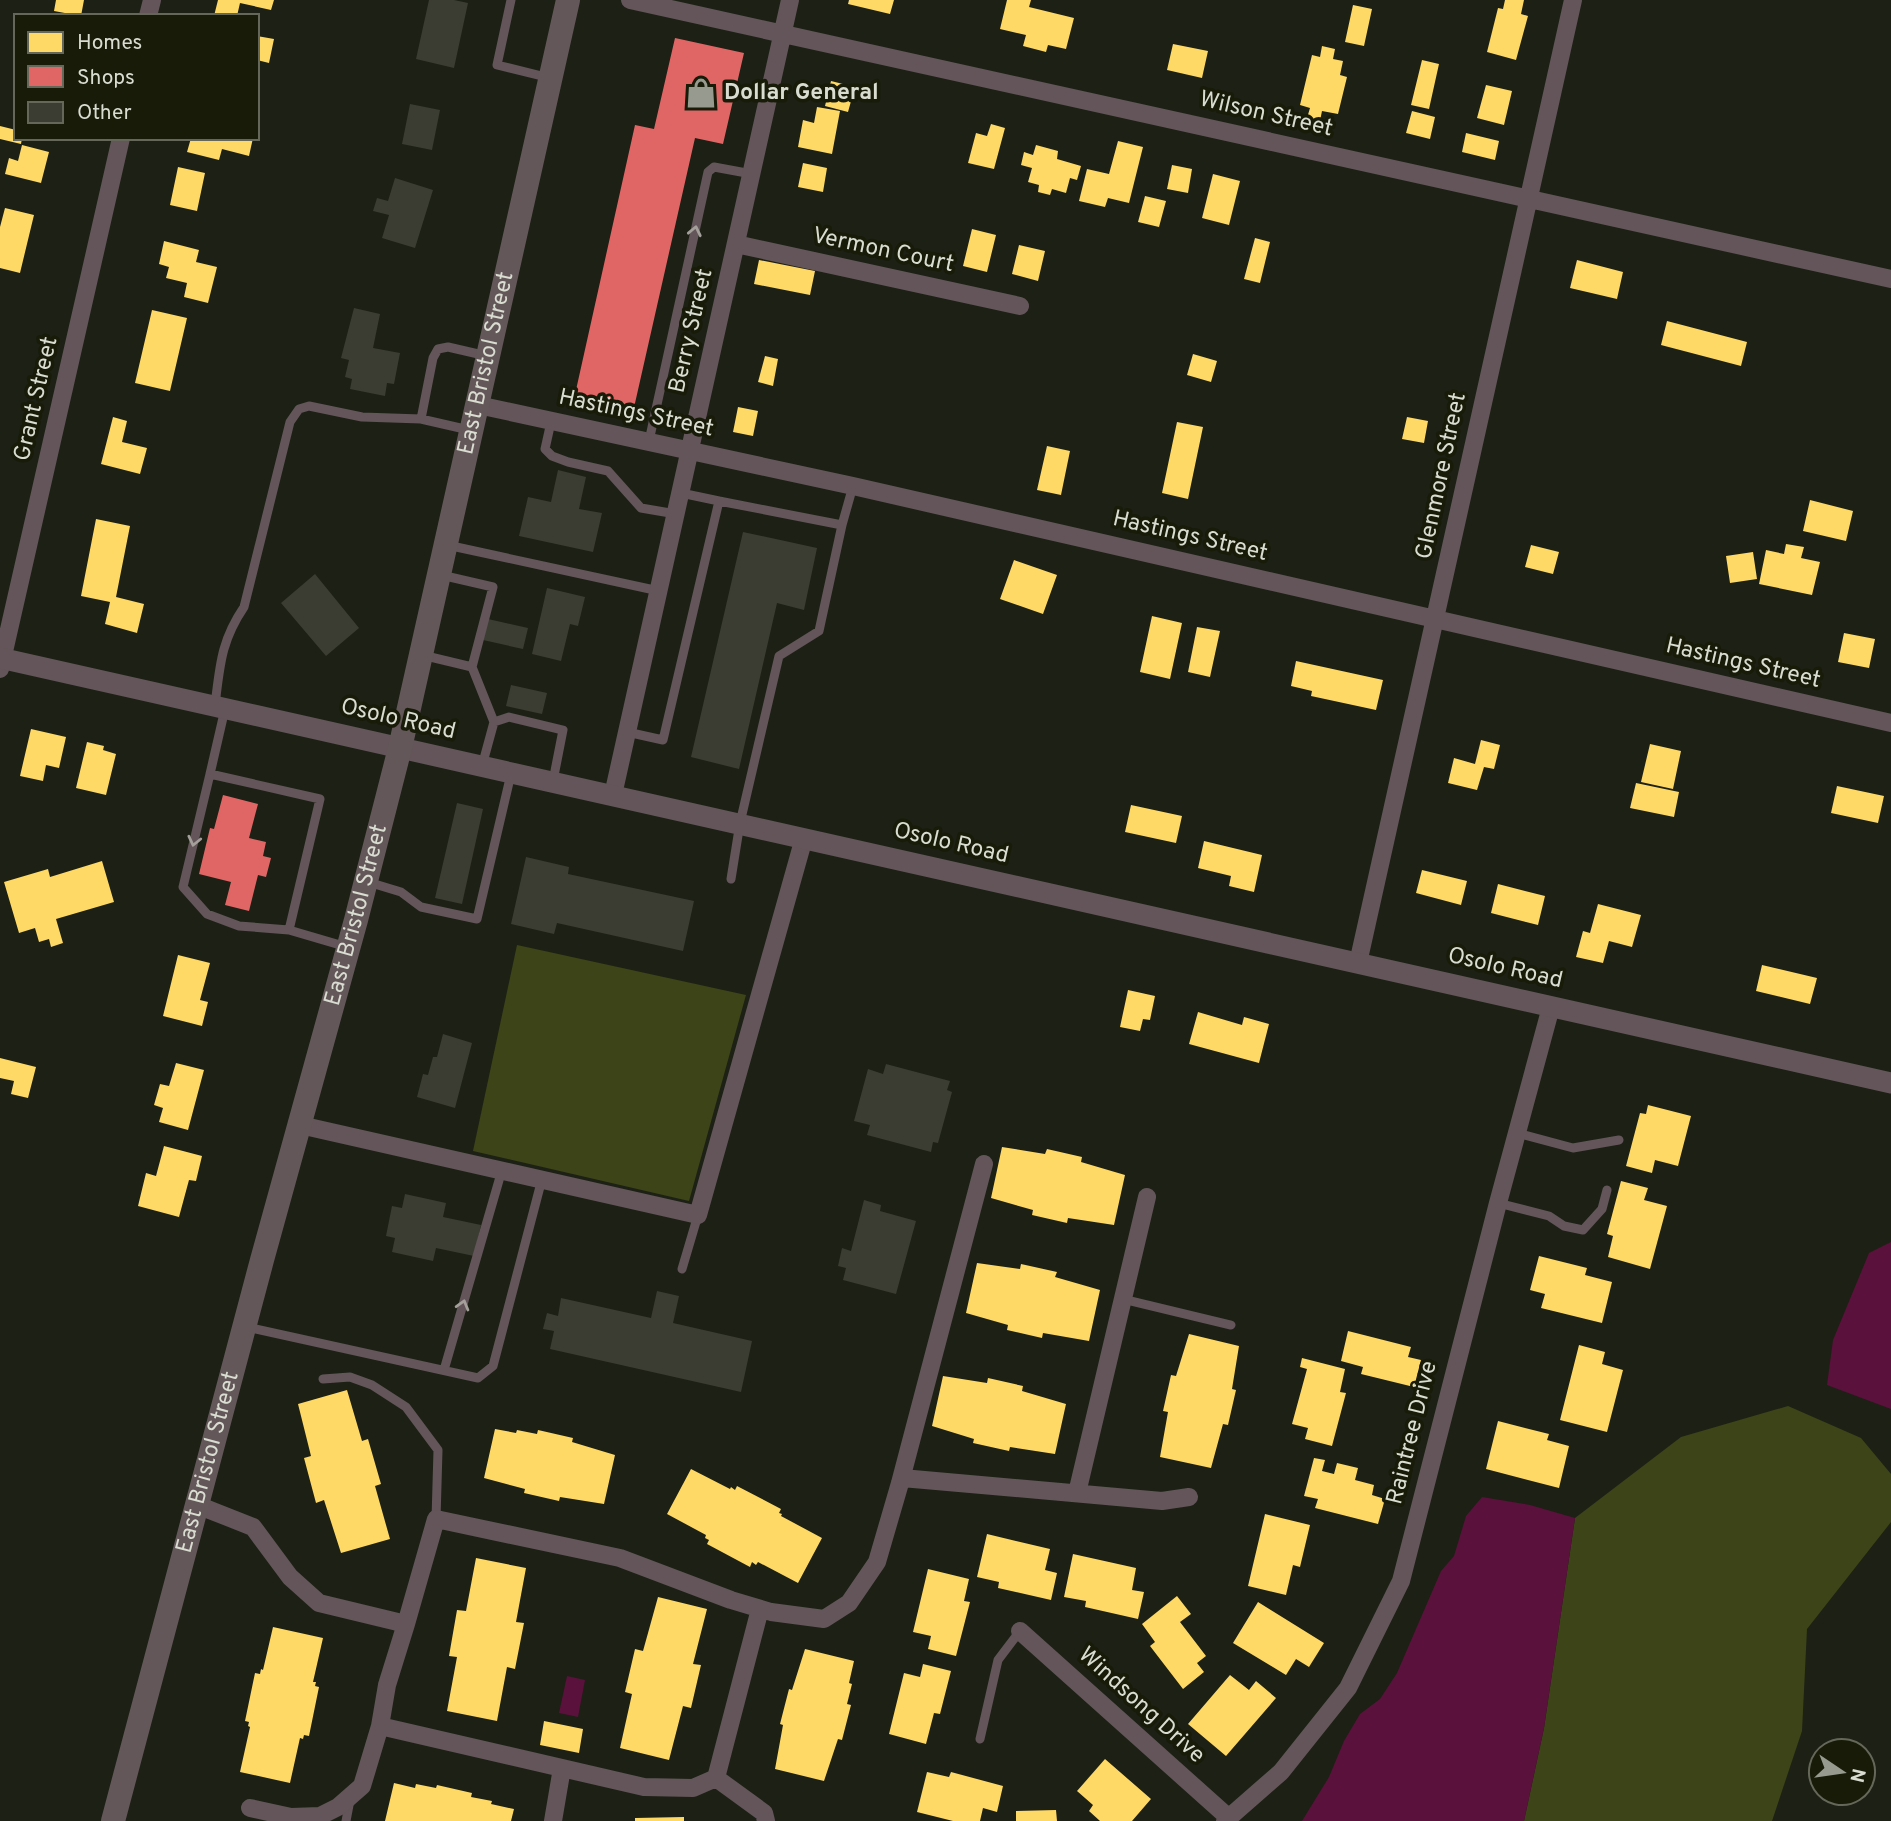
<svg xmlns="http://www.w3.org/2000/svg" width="1891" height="1821" viewBox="0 0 1891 1821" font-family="Overpass,sans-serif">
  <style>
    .green { fill: #3d4418 }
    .water { fill: #5a113b }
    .homes { fill: #ffd966 }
    .shops { fill: #e06666 }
    .building { fill: #3b3d33 }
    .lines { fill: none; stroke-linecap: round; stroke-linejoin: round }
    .service { stroke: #635559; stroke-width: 9 }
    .minor { stroke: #635559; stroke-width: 18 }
    .tertiary { stroke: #635559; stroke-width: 21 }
    .secondary { stroke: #64575a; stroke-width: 24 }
    .oneway { stroke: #a49f9a }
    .labels { text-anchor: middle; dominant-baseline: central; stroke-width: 7; stroke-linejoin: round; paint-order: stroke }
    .poi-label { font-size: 23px; font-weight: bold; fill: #d9dcd0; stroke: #171b08; text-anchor: start }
    .street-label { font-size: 23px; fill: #d9dcd0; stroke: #171b08 }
  </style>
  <rect width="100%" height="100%" fill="#1d2015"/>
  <path class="green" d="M517,945l229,50 -57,206 -216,-50z
    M1788,1406l73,32 30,36v48l-84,107 -5,102 -30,90h-248l20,-93 31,-210 106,-81z"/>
  <path class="water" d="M1891,1242v167l-64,-24 6,-45 36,-87z
    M1482,1497l48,8 45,13 -31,210 -20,93h-222l27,-44 15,-36 16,-27 20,-15 17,-26 44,-102 13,-15 12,-40z
    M567,1676l18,4 -7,37 -19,-4z"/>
  <path class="homes" d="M56,0h28l-3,16 -27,-5z
    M218,0h56l-3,10 -31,-7 -3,13h-23z
    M849,0h45l-4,14 -42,-10z
    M1007,0h24l-2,7 45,11 -8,31 -18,-4 -2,7 -23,-6 3,-11 -26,-6z
    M1505,0h19l-3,14 7,2 -12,44 -29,-8 11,-44 5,1z
    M1353,5l19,4 -8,37 -19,-4z
    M257,36l17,3 -5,24 -12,-3z
    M1173,44l35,7 -6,27 -35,-8z
    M1322,46l13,3 -2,10 10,2 -3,14 7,2 -9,37 -16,-3 -2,10 -13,-3 3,-10 -10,-3 12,-50 8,2z
    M1422,60l17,4 -10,45 -18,-4z
    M831,81l24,6 -7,25 -23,-6z
    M1486,85l26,6 -8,34 -27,-7z
    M817,107l23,4 -8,43 -34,-7 5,-27 11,3z
    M1412,111l23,6 -5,22 -24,-6z
    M991,124l14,4 -11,41 -26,-6 8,-30 11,3z
    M0,126l16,4v8h6l-1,6 -21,-5z
    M1466,133l33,8 -4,19 -33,-8z
    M191,138h62l-4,18 -27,-7 -3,11 -32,-8z
    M1118,141l25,6 -14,56 -21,-5 -3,9 -26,-6 8,-32 22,5z
    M22,145l27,7 -8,31 -36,-9 4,-16 9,3z
    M1036,145l22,6 -1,8 24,7 -4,14 -7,-2 -4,15 -14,-4 -2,6 -12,-3 1,-7 -11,-3 4,-14 -11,-3 3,-13 9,3z
    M803,163l24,5 -4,24 -25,-5z
    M1172,165l20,4 -4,24 -21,-4z
    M178,167l27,6 -8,38 -27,-6z
    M1213,174l27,7 -11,44 -27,-7z
    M1145,196l21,5 -7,26 -21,-5z
    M5,208l29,7 -14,58 -20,-5v-41z
    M972,229l24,6 -9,37 -24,-6z
    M1255,238l15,4 -10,41 -16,-4z
    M164,241l35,9 -3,12 21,5 -9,36 -24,-6 3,-14 -21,-5 3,-11 -10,-3z
    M1019,245l26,6 -7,30 -26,-7z
    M759,260l56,11 -5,24 -56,-11z
    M1577,260l46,12 -6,27 -47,-11z
    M152,310l35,8 -17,73 -35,-8z
    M1667,321l80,21 -6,24 -80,-21z
    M1193,354l24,7 -6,21 -24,-7z
    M765,356l13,3 -5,27 -15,-4z
    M738,407l20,4 -5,25 -20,-4z
    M113,417l14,4 -5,21 25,6 -7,26 -39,-10z
    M1407,417l21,4 -4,22 -22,-4z
    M1177,422l26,5 -15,72 -26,-6z
    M1047,446l23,5 -9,44 -24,-5z
    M1810,500l43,11 -7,30 -43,-10z
    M96,519l34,7 -14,71 28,7 -7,29 -32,-9 5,-22 -29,-6z
    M1786,544l18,3 -3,11 19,4 -8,33 -53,-11 7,-34 18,4z
    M1531,545l28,7 -6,22 -28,-7z
    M1753,552l4,27 -27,4 -4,-27z
    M1014,560l43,15 -14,39 -43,-15z
    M1152,616l30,7 -12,56 -30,-7z
    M1197,627l23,4 -10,46 -22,-5z
    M1844,633l31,6 -6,29 -31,-6z
    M1296,661l87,19 -7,30 -65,-14 1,-5 -21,-5z
    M31,729l35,8 -7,31 -13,-3 -3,16 -23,-5z
    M1481,740l19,5 -6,24 -10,-2 -7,23 -29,-7 6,-25 21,6z
    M87,742l17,4 -1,4 13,4 -10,41 -30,-7z
    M1650,744l31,7 -8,38 -32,-7z
    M1636,783l43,9 -5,25 -44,-9z
    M1837,786l47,10 -6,27 -47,-10z
    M1131,805l51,11 -6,27 -51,-11z
    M1204,841l58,14 -8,37 -25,-6 2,-10 -33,-8z
    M102,861l12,41 -58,17 7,24 -12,4 -2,-8 -10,3 -4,-14 -16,5 -15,-51 44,-13 2,8z
    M1422,870l45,11 -6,24 -45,-12z
    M1498,884l47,12 -7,29 -47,-12z
    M1598,904l43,11 -9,32 -23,-6 -6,22 -27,-6 7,-26 7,2z
    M178,955l32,8 -10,37 8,2 -6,24 -39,-10z
    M1762,965l55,13 -7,26 -54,-13z
    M1128,990l27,6 -5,24 -7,-1 -3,12 -20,-4z
    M1198,1012l44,13 2,-8 25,7 -10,39 -70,-19z
    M0,1058l36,9 -8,31 -17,-4 3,-13 -14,-3z
    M176,1063l28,7 -16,60 -29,-8 4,-14 -9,-3 6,-21 9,2z
    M1648,1105l43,11 -13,50 -23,-6 -3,13 -26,-7 14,-53 6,1z
    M164,1146l38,10 -6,25 -7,-1 -10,37 -41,-11 8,-33 10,3z
    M1002,1147l43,7 2,-5 35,8 -1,5 44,13 -11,50 -46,-7 -1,5 -35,-8 1,-5 -42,-12z
    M1621,1181l27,7 -4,12 23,6 -17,63 -42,-12 5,-21 -6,-2z
    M1539,1256l48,12 -2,7 27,7 -10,41 -61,-15 4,-14 -15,-4z
    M977,1263l43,6 1,-5 36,8 -2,5 45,13 -11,51 -46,-8 -1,5 -35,-8 1,-5 -42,-12z
    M1348,1331l63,16 -3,10 13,3 -7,27 -53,-13 2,-7 -22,-6z
    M1189,1334l50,12 -7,43 4,1 -8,35 -5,-1 -12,44 -51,-11 8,-45 -5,-1 8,-36 5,1z
    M1579,1345l26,7 -3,12 21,6 -16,62 -47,-12z
    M1302,1358l43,11 -5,23 6,1 -14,53 -27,-7 3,-11 -16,-4 15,-55 -7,-2z
    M943,1376l44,7 1,-5 35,8 -1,5 44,13 -11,50 -45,-7 -1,4 -36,-8 1,-4 -42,-13z
    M347,1390l15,51 6,-2 13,45 -6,2 15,53 -49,14 -17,-53 -8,3 -12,-45 7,-2 -13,-52z
    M1498,1421l51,13 -2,6 22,6 -10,42 -73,-19z
    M495,1429l21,4 1,-3 20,4 1,-4 35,8 -1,4 43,13 -11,49 -44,-7 -1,4 -35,-8 1,-4 -41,-11z
    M1314,1458l11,2 -3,11 12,3 3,-11 21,5 -3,12 19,5 -2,10 13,4 -7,25 -63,-16 3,-9 -14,-3z
    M691,1469l39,20 1,-2 4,3 2,-4 44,23 -2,4 3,1 -1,2 41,22 -24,45 -40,-21 -2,3 -4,-3 -2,5 -43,-23 2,-4 -4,-2 1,-3 -39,-21z
    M1265,1514l45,11 -10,42 -7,-2 -7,30 -38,-9z
    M987,1534l63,15 -5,21 12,3 -6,27 -53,-12 1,-6 -22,-5z
    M1073,1554l63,14 -4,22 12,2 -6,27 -53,-12 1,-6 -22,-4z
    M476,1558l50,10 -10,54 8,1 -9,46 -8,-2 -10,54 -50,-10 10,-54 -8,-1 8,-46 9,1z
    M928,1569l41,10 -5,22 6,1 -14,54 -28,-7 3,-13 -18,-4z
    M1177,1596l14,18 -11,8 26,34 -9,7 7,9 -21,17 -33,-43 5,-4 -13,-18z
    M658,1597l49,12 -14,55 8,1 -10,43 -8,-2 -14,54 -49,-12 12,-54 -7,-2 10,-43 8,2z
    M1258,1602l66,41 -15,24 -13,-8 -10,16 -53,-32z
    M273,1627l50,11 -10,44h3l-1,4 4,1 -10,49 -5,-1 -1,4 -3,-1 -10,45 -50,-11 10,-45 -2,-1 1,-4 -4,-1 10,-48 5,1 1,-5 2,1z
    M805,1649l49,12 -5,22 3,1 -5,20 4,1 -9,35 -4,-1 -14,42 -49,-12 8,-44 -3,-1 9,-35 3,1z
    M923,1664l28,7 -11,43 -6,-1 -8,31 -37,-10 15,-61 16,4z
    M1230,1675l19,15 7,-9 20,17 -50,58 -38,-32z
    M544,1721l39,8 -4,24 -39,-8z
    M1105,1759l46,40 -19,22h-32l-11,-10 4,-6 -16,-14z
    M927,1772l22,5 2,-5 52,14 -6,26 -14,-4 -3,13h-27l-36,-9z
    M394,1783l21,5 1,-4 20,4 1,-3 35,8 -1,4 21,4 -1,3 23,5 -3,12h-126z
    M1056,1810l1,11h-41v-10z
    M684,1817v4h-49v-3z"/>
  <path class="shops" d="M675,38l69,15 -21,91 -28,-6 -62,274 -59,-13 61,-274 19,4z
    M223,795l35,9 -9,34 17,4 -3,14 8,2 -5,19 -8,-2 -9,36 -24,-6 6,-23 -32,-8 11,-46 4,1z"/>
  <path class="building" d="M429,0h25l14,3 -14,65 -38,-9z
    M410,104l30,6 -8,40 -30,-6z
    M395,178l38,12 -18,58 -33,-10 7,-23 -16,-4 4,-13 11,3z
    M354,308l26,6 -7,34 27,5 -6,31 -7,-1 -2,13 -35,-7 2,-10 -7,-2 4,-17 -8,-2z
    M558,470l28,7 -7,32 23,4 -9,39 -74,-16 9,-39 23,5z
    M743,532l74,16 -13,62 -27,-7 -38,166 -48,-12z
    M315,574l44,54 -33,28 -45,-53z
    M547,588l38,9 -7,29 -8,-2 -9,37 -29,-7z
    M488,619l40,9 -5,21 -40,-9z
    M511,685l36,8 -5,21 -36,-8z
    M457,803l26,6 -21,95 -27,-6z
    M526,857l43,10 -1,7 126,27 -11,50 -126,-28 -3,11 -43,-10z
    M443,1034l29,9 -17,65 -38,-11 6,-23 5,1 5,-18h4z
    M886,1064l64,17 -3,9 5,2 -14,51 -5,-1 -2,10 -64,-17 3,-10 -16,-4 14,-52 15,5z
    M405,1194l41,9 -3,14 38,8 -7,31 -38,-8 -3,13 -41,-9 3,-14 -9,-2 6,-30 10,2z
    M864,1200l17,5 -1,6 36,10 -20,73 -53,-14 3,-12 -8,-2 4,-18 9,3z
    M657,1291l22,5 -6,27 79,18 -11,51 -191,-43 4,-18 -11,-2 4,-16 11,3 3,-18 90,20z"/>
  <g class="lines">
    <path class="service" d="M511,0l-14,65 53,13
      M421,419l12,-61 5,-9 10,-2 39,9
      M551,422l-6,27 7,7 16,6 40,9 33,37 35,6
      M649,441l59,-269 6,-5 38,7
      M719,501l123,24 11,-39
      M447,545l212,46
      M441,575l52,12 -21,80
      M422,655l50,12 22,55 -12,44
      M215,705c5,-40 6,-64 29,-98l46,-185 9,-13 10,-3 53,11 59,2 48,11
      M225,709l-15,65 110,25 -31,131 58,17
      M494,722l15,-5 54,13 -10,51
      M627,732l36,8 56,-239 -38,-8
      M210,774l-27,113 24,27 32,12 50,4
      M731,879l9,-56 39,-167 40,-25 23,-106
      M368,882l33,10 20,15 56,12 34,-145
      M1517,1133l56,15 46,-8
      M1498,1203l51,13 15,10 19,4 19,-21 5,-19
      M682,1269l16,-54
      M1123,1299l108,26
      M247,1327l231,51 15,-12 49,-187
      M444,1370l58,-200
      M323,1379l27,-2 22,8 34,22 32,43 -2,69
      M980,1739l18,-79 22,-29
      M346,1821l4,-21"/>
    <path class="minor" d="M630,0l1261,279
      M148,16l4,-16
      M736,244l284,62
      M478,405l375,81 1038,237
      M0,669l121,-531
      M613,795l177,-795
      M1358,963l215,-963
      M300,1125l398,90 106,-377
      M902,1478l260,23 27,-4
      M1077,1493l70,-296
      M197,1505l56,22 37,50 29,26 87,21 30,-105 184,39 111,42 40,12 53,7 25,-16 28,-41 23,-79 84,-319
      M760,1609l-44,169 48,35 2,8
      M1020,1631l209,187
      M380,1726l264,61 49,1 23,-10
      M250,1808l41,9 29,-1 18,-9 24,-21 18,-60 7,-41 19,-61
      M553,1821l9,-53
      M1225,1821l56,-49 67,-84 53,-107 97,-378 53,-196"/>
    <path class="tertiary" d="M0,658l1891,425"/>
    <path class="secondary" id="s1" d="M113,1821l149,-561 94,-340 44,-172 168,-748"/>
  </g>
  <defs><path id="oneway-chevron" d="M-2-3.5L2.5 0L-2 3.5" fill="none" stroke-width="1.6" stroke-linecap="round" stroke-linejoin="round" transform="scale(1.75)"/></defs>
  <g class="oneway">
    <use href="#oneway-chevron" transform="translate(695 231) rotate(-78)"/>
    <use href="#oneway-chevron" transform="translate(194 841) rotate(103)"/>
    <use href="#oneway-chevron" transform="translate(463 1305) rotate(-74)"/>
  </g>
  <defs>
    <g id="shop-bare" transform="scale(2.415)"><path d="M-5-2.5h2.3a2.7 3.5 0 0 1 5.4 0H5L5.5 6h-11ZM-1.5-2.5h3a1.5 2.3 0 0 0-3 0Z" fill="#979a8f" stroke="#171b08" stroke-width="2.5" paint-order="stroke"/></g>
  </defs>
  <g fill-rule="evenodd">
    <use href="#shop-bare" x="701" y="93"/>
  </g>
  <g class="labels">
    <g class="poi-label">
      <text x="724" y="93">Dollar General</text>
    </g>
    <g class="street-label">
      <text transform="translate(1266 115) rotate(13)">Wilson Street</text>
      <text transform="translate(883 251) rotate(12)">Vermon Court</text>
      <text transform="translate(692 331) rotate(-77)">Berry Street</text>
      <text stroke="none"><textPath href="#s1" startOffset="1505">East Bristol Street</textPath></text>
      <text transform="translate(37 399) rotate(-77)">Grant Street</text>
      <text transform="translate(636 414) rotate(12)">Hastings Street</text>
      <text transform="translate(1442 476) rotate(-78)">Glenmore Street</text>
      <text transform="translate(1190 537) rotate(13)">Hastings Street</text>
      <text transform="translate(1743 664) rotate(13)">Hastings Street</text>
      <text transform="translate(398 720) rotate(13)">Osolo Road</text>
      <text transform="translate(951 844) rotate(13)">Osolo Road</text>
      <text stroke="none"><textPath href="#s1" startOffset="938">East Bristol Street</textPath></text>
      <text transform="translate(1505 969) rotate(13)">Osolo Road</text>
      <text transform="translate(1413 1433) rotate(-76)">Raintree Drive</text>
      <text stroke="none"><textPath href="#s1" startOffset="371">East Bristol Street</textPath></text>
      <text transform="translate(1141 1706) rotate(42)">Windsong Drive</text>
    </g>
  </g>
  <rect x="14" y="14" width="245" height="126" fill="#171b08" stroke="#656858" stroke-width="2"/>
  <rect x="28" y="32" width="35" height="21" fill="#ffd966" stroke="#656858" stroke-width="2"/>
  <text x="77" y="49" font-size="21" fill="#d9dcd0">Homes</text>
  <rect x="28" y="66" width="35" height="21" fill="#e06666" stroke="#656858" stroke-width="2"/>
  <text x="77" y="84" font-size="21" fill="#d9dcd0">Shops</text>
  <rect x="28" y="102" width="35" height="21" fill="#3b3d33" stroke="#656858" stroke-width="2"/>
  <text x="77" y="119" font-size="21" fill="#d9dcd0">Other</text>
  <g transform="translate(1842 1772) rotate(103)"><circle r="33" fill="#171b08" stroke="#656858" stroke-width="2"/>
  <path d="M0-5L12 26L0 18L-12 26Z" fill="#979a8f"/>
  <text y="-10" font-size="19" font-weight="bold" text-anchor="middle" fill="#d9dcd0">N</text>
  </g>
</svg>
